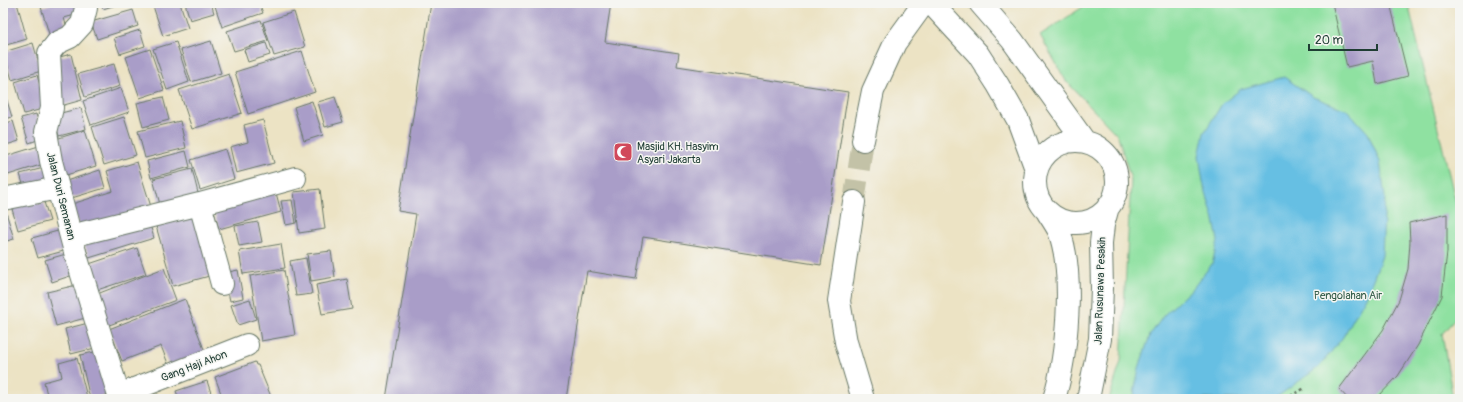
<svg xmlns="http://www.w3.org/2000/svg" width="1463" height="402" viewBox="0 0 1463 402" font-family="Pangolin,sans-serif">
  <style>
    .green { fill: #8fe1a1; stroke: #578f6a }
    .water { fill: #66bfe3; stroke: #427e8c }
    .building { fill: #a99dc8 }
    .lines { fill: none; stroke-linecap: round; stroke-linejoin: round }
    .minor-tunnel { stroke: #c3c2a7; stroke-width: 22; stroke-dasharray: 22 11; stroke-linecap: butt }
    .minor-casing { stroke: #677766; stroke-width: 24 }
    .path { stroke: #677766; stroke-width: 2.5; stroke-dasharray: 3 3; stroke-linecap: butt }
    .minor { stroke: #fff; stroke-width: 22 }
    .labels { text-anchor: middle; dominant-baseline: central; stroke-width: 3; stroke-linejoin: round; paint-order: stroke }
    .poi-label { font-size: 11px; fill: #1f3d34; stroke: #f6f6f2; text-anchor: start }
    .street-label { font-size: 11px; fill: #1f3d34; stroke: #f6f6f2 }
    .park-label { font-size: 11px; fill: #355e4a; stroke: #f6f6f2 }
  </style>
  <rect width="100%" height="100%" fill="#f6f6f2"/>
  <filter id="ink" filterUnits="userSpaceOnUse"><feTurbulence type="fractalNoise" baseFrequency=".025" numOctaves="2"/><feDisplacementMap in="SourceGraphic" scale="8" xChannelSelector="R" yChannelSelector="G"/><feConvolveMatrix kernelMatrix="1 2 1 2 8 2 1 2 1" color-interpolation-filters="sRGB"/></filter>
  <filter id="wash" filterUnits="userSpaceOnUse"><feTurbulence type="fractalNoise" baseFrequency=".012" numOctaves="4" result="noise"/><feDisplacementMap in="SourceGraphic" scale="16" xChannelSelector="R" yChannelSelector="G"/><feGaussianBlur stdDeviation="0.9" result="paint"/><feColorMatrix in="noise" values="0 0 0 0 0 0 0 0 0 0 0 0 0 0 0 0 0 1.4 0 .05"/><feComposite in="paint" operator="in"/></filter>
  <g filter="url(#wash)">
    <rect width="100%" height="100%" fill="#ece3c4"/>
    <path class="green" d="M1089,3h319l52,217v93l-18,21 11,65h-344l12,-38 10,-181 -13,-44 -52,-55 -26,-46z"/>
    <path class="water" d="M1284,77l29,20 34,13 21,23 12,29 5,35 -3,59 -15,39 -24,42 -24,30 -45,32h-138l-2,-6 5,-25 11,-33 14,-20 29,-27 19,-24 6,-23 -4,-21 -11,-38 -4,-26 5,-23 18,-29 19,-15z"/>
    <g id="blocks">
      <path class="building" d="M3,3h14l10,36 -24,7z
        M51,3h28l3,10 -18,5 3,10 -18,6 -8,-27 10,-3z
        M101,3h21l-19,6z
        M152,3h28l8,25 -25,8z
        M185,3h26l3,10 -24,7z
        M214,3h45l4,10 -41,14z
        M431,3h180l-6,39 74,11 -2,13 171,26 -27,173 -178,-28 -7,42 -49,-8 -21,128h-180l30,-185 -18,-3z
        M1332,3h58l18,73 -31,8 -4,-23 -26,6z
        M133,10l5,16 -41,13 -6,-17z
        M294,12l11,35 -31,9 -11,-34z
        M261,20l7,21 -34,10 -7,-20z
        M140,30l5,16 -25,8 -6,-16z
        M211,41l10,32 -30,9 -10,-32z
        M176,42l13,40 -22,8 -14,-41z
        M33,43l8,28 -29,9 -8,-28z
        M266,43l4,12 -22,7 -4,-12z
        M150,49l14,41 -24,8 -14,-41z
        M302,51l13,41 -67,22 -13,-42z
        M71,54l11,46 -25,7 -1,-49z
        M114,64l6,22 -35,11 -7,-23z
        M229,74l13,39 -50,16 -13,-39z
        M37,75l9,33 -22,6 -9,-32z
        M3,76l5,14 -4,1 8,26 -9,3z
        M121,88l8,24 -38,13 -8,-24z
        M163,97l6,23 -26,7 -6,-24z
        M335,97l8,25 -18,5 -7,-25z
        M312,101l11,34 -19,6 -10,-34z
        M81,108l5,21 -27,7 -6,-21z
        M36,114l7,24 -14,5 -8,-25z
        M124,117l12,38 -32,10 -12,-38z
        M263,120l11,43 -38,10 -6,-26 18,-5 -4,-17z
        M13,121l6,20 -16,5v-22z
        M180,121l6,27 -41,10 -7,-27z
        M85,130l11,36 -30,9 -10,-36z
        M42,145l5,18 -39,12 -5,-18z
        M225,149l9,30 -34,11 -9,-30z
        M186,151l4,16 -39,11 -4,-17z
        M137,162l15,48 -72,21 -8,-27 41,-13 -6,-20z
        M48,167l5,19 -27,8 -6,-20z
        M192,169l7,28 -38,11 -8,-29z
        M100,170l5,18 -40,12 -5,-17z
        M274,185l7,27 -62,17 -8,-27z
        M320,189l5,40 -26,4 -5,-41z
        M35,195l3,9 6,-2 6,19 -32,9 -8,-28z
        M292,200l4,23 -10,2 -5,-24z
        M3,202l11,37 -11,3z
        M1447,214v38l-5,44 -24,49 -20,31 -22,23h-28l-9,-10 44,-59 16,-30 9,-31 2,-27 -1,-19z
        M196,215l17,60 -40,11 -17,-60z
        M148,218l6,20 -65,20 -7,-21z
        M258,222l4,20 -23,4 -4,-20z
        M65,229l6,20 -33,9 -6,-20z
        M281,244l4,24 -42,6 -4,-23z
        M137,248l9,26 -52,17 -8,-26z
        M331,251l4,26 -24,4 -4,-27z
        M73,252l6,21 -27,9 -7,-22z
        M306,258l6,36 -16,2 -6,-35z
        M164,268l12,32 -72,27 -12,-31z
        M238,270l5,28 -13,3 -6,-28z
        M284,270l11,65 -34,6 -11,-65z
        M347,279l5,30 -30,5 -6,-29z
        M81,284l8,33 -33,9 -9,-34z
        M185,299l20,53 -36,14 -8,-20 -39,15 -13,-32z
        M250,299l6,20 -18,6 -7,-20z
        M96,321l7,25 -32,8 -6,-25z
        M99,351l10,44 -19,4 -10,-44z
        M77,358l10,39 -9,2h-30l-4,-17 18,-5 -3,-14z
        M255,362l1,3h2l14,34h-33l-2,-3 -8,3h-6l-8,-22z
        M207,381l6,18h-34l-3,-8z
        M158,394l2,5h-16z"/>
    </g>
  </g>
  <g filter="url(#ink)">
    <use href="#blocks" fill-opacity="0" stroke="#677766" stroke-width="1"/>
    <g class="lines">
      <path class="minor-tunnel" d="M854,202l9,-62"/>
      <g class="minor-casing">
        <path id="minor" d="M86,3v5l-4,16 -12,13 -13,6 -8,10 3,55 -6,24 5,29 24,91 45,147
          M931,3l47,51 20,31 20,35 18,49
          M980,3l32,37 73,102
          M863,140l10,-49 22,-48 29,-40
          M1035 182a41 41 0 1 1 82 0a41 41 0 1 1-82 0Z
          M3,199l55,-11
          M854,202l-15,99 7,41 17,57
          M200,204l22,80
          M1048,213c4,6 8,12 11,18 16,43 8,125 -5,168
          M71,236l129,-32 95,-26
          M119,395l128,-50
          M1088,399l12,-60 2,-51 -1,-45 2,-18 5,-18"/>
      </g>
      <path class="path" d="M1285,399l20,-11"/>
      <use href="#minor" class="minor"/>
    </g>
  </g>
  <defs>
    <g id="mosque-square" transform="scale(1)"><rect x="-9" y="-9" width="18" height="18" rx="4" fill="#d1495b" stroke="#f6f6f2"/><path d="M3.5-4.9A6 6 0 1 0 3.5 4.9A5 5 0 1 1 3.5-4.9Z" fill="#fff"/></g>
  </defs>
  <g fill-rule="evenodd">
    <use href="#mosque-square" x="623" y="152"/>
  </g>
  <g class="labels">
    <g class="poi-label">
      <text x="637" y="146">Masjid KH. Hasyim<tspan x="637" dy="13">Asyari Jakarta</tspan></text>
    </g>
    <g class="street-label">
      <text transform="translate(61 196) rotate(76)">Jalan Duri Semanan</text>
      <text transform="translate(1100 291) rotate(-88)">Jalan Rusunawa Pesakih</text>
      <text transform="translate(194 366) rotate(-21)">Gang Haji Ahon</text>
    </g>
    <g class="park-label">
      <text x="1348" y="295">Pengolahan Air</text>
    </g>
  </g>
  <rect width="1463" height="402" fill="none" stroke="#f6f6f2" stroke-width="16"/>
  <path d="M1309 44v6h68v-6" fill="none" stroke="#1f3d34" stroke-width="2"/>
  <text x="1315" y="44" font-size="12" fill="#1f3d34" stroke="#f6f6f2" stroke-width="3" paint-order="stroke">20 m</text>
</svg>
